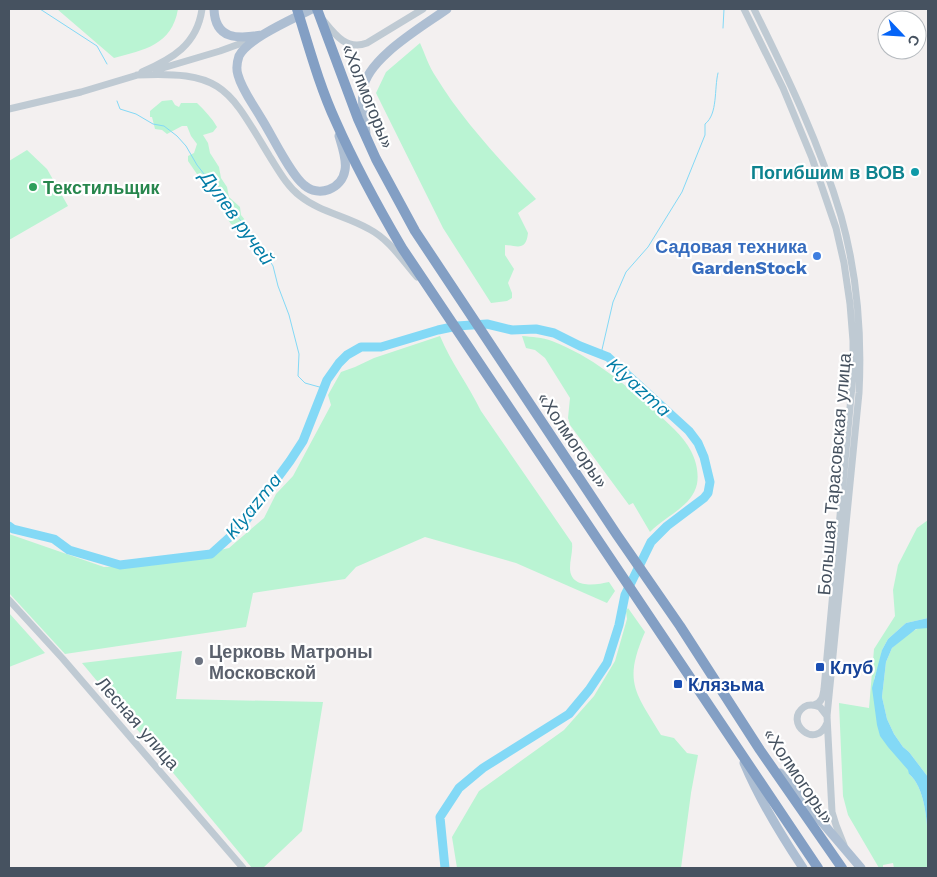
<svg xmlns="http://www.w3.org/2000/svg" width="937" height="877" viewBox="0 0 937 877" font-family="'Work Sans',sans-serif">
  <style>
    .green { fill: #baf4d3 }
    .water { fill: #83d9f6 }
    .lines { fill: none; stroke-linecap: round; stroke-linejoin: round }
    .stream { stroke: #83d9f6; stroke-width: 1 }
    .river { stroke: #83d9f6; stroke-width: 9 }
    .minor { stroke: #bfcad3; stroke-width: 7 }
    .major { stroke: #adbed2; stroke-width: 9 }
    .highway { stroke: #839fc4; stroke-width: 10 }
    .culture-dot { fill: #0f9aa8; stroke: #fff; stroke-width: 2 }
    .leisure-dot { fill: #2e9e5b; stroke: #fff; stroke-width: 2 }
    .shop-dot { fill: #3f7fe0; stroke: #fff; stroke-width: 2 }
    .worship-dot { fill: #6b7280; stroke: #fff; stroke-width: 2 }
    .transit-dot { fill: #1a4fb4; stroke: #fff; stroke-width: 2 }
    .labels { text-anchor: middle; dominant-baseline: central; stroke-width: 4.5; stroke-linejoin: round; paint-order: stroke }
    .street-label { font-size: 18px; fill: #465260; stroke: #fff }
    .culture-label { font-size: 18px; font-weight: bold; fill: #0d838f; stroke: #fff; text-anchor: end }
    .leisure-label { font-size: 18px; font-weight: bold; fill: #27864d; stroke: #fff; text-anchor: start }
    .shop-label { font-size: 18px; font-weight: bold; fill: #366cbe; stroke: #fff; text-anchor: end }
    .worship-label { font-size: 18px; font-weight: bold; fill: #5b616d; stroke: #fff; text-anchor: start }
    .transit-label { font-size: 18px; font-weight: bold; fill: #164399; stroke: #fff; text-anchor: start }
    .water-label { font-size: 19px; font-style: italic; fill: #027da7; stroke: #fff }
  </style>
  <rect width="100%" height="100%" fill="#f3f0f0"/>
  <path class="green" d="M57,9h121c-6,36 -34,41 -64,49z
    M420,43c5,11 9,24 16,34 26,43 66,85 100,122l-18,14 10,20c-2,18 -10,13 -23,12v10l9,14 -6,14 4,10v5l-5,3 -16,2 -48,-75 -67,-135 10,-21z
    M172,100l3,5 4,2 2,-4h16c8,8 15,15 20,24l-4,5 -10,3 5,8 2,10 9,14 2,11 6,9 2,10 11,10 1,8 4,5 2,10 -2,6 -2,1 -5,-3 -2,-8 -5,-2 -43,-63v-5l6,-3 3,-9 -6,-8 -4,-10h-5l-15,8 -5,-4 -7,-1 -3,-12h-2v-6l12,-10z
    M27,150l20,19 21,37 -59,34v-79z
    M440,336c11,27 28,48 41,75l91,132c1,9 -2,16 -2,25 0,21 26,17 39,14l6,9 -8,12 -91,-40 -91,-26 -69,30 -11,12 -92,14 -7,34 -181,27 -56,-61v-59l95,33 50,-2 75,-17 35,-30 12,-24 17,-18 38,-71 -3,-10 13,-23 14,-5 19,-9z
    M522,336c10,1 20,1 30,5 39,15 72,42 103,70 12,12 28,24 36,40 5,10 8,21 6,33 -5,23 -32,32 -47,48l-17,-29 -4,2 -59,-80 -2,-7 2,-20 -25,-40 -10,-8 -9,-2z
    M928,520v98l-22,5 -18,16 -6,11 -1,9 -7,20 2,30 24,50 9,11v4c20,16 20,69 18,94h-33l-1,-5 -10,2v3h-4l-31,-53 -5,-19 -4,-93 30,5 5,-59 21,-33 -2,-26 5,-25 19,-37z
    M628,608l17,24c-22,50 -10,60 16,103l13,3 13,15 11,2 -7,38 -10,75h-224l-5,-31 27,-46 85,-61 30,-34 21,-35 12,-42 -1,-8z
    M9,613l36,40 -36,14z
    M921,627l7,1v149l-19,-25 -6,-5 -9,-13 -7,-15 -5,-22 4,-35 6,-14 17,-15z
    M182,651l-6,48 147,3 -21,129 -39,37h-11l-170,-205z"/>
  <path class="water" d="M928,618v10l-12,1 -24,19 -6,14 -4,35 5,22 7,15 9,13 6,5 19,25v91h-1c2,-25 2,-78 -18,-94l-1,-4 -20,-23 -8,-11 -3,-11 -5,-37 10,-38 6,-11 18,-16z"/>
  <g class="lines">
    <path class="stream" d="M40,9l57,37 10,18
      M723,28l1,-19
      M117,101l3,8 16,5 17,10 11,2 13,10 9,10 11,19 44,56 27,37 5,8 5,20 11,29 10,39 -1,22 7,7 18,5
      M601,354l12,-52 13,-30 22,-25 34,-55 23,-57v-11c13,-10 9,-35 13,-51"/>
    <path class="river" d="M9,526l4,3 41,10 15,11 51,15 91,-11 31,-28 48,-65 13,-20 24,-61 12,-17 8,-8 14,-8h20l57,-17 19,-4 30,-2 25,6 24,-1 18,4 26,13 28,11 81,74 9,12 6,14 6,25 -2,11 -4,5 -37,28 -16,16 -26,53 -6,30 -12,38 -18,27 -20,24 -86,54 -24,20 -19,29 5,51"/>
    <path class="minor" d="M744,9l39,79 29,70 24,70 8,35 6,41 3,37v34l-29,314c-1,7 -2,14 -10,16
      M754,9c33,67 66,135 87,207 16,57 21,118 18,177l-32,323 5,96 4,13 8,20
      M323,20c12,15 24,31 44,23l56,-34
      M156,70l64,-19 33,-12
      M142,72c30,-13 55,-27 60,-63
      M137,75c87,-4 91,13 133,82 9,14 17,29 30,39 20,16 47,20 69,33 21,11 33,31 48,48
      M9,109l72,-17 60,-18
      M9,600l54,59 180,209
      M827,723c-11,28 -44,-1 -23,-16 5,-3 11,-2 16,0l7,9"/>
    <path class="major" d="M214,9c1,31 24,30 48,26
      M312,9c-19,10 -64,29 -73,47 -2,6 -3,13 -1,19 4,15 15,29 23,43 11,17 29,56 43,67 15,13 38,4 41,-15 2,-10 -3,-24 -6,-34
      M366,133c-2,-15 -5,-28 -3,-43 3,-31 59,-63 84,-81
      M744,763c16,38 37,72 59,105
      M780,773l81,95"/>
    <path class="highway" d="M297,9c12,38 22,76 39,113 19,43 42,85 66,126l416,620
      M317,9l41,110 18,40 39,72 202,304 63,91 80,124 82,118"/>
  </g>
  <circle class="culture-dot" cx="915" cy="172" r="5"/>
  <circle class="leisure-dot" cx="33" cy="187" r="5"/>
  <circle class="shop-dot" cx="817" cy="256" r="5"/>
  <circle class="worship-dot" cx="199" cy="661" r="5"/>
  <g class="transit-dot">
    <rect x="815" y="662" width="10" height="10" rx="2.5"/>
    <rect x="673" y="679" width="10" height="10" rx="2.5"/>
  </g>
  <g class="labels">
    <g class="street-label">
      <text transform="translate(368 96) rotate(68)">«Холмогоры»</text>
      <text transform="translate(573 440) rotate(56)">«Холмогоры»</text>
      <text transform="translate(834 474) rotate(-85)">Большая Тарасовская улица</text>
      <text transform="translate(138 723) rotate(49)">Лесная улица</text>
      <text transform="translate(799 776) rotate(56)">«Холмогоры»</text>
    </g>
    <g class="culture-label">
      <text x="905" y="172">Погибшим в ВОВ</text>
    </g>
    <g class="leisure-label">
      <text x="43" y="187">Текстильщик</text>
    </g>
    <g class="shop-label">
      <text x="807" y="246">Садовая техника<tspan x="807" dy="21">GardenStock</tspan></text>
    </g>
    <g class="worship-label">
      <text x="209" y="651">Церковь Матроны<tspan x="209" dy="21">Московской</tspan></text>
    </g>
    <g class="transit-label">
      <text x="830" y="667">Клуб</text>
      <text x="688" y="684">Клязьма</text>
    </g>
    <g class="water-label">
      <text transform="translate(237 218) rotate(54)">Дулев ручей</text>
      <text transform="translate(639 387) rotate(42)">Klyazma</text>
      <text transform="translate(253 506) rotate(-51)">Klyazma</text>
    </g>
  </g>
  <rect width="937" height="877" fill="none" stroke="#465260" stroke-width="20"/>
  <g transform="translate(902 35) rotate(115)"><circle r="24" fill="#ffffff" stroke="#b5babf"/>
  <path d="M0-4L9 19L0 12L-9 19Z" fill="#0564f7"/>
  <text y="-8" font-size="14" font-weight="bold" text-anchor="middle" fill="#465260">С</text>
  </g>
</svg>
